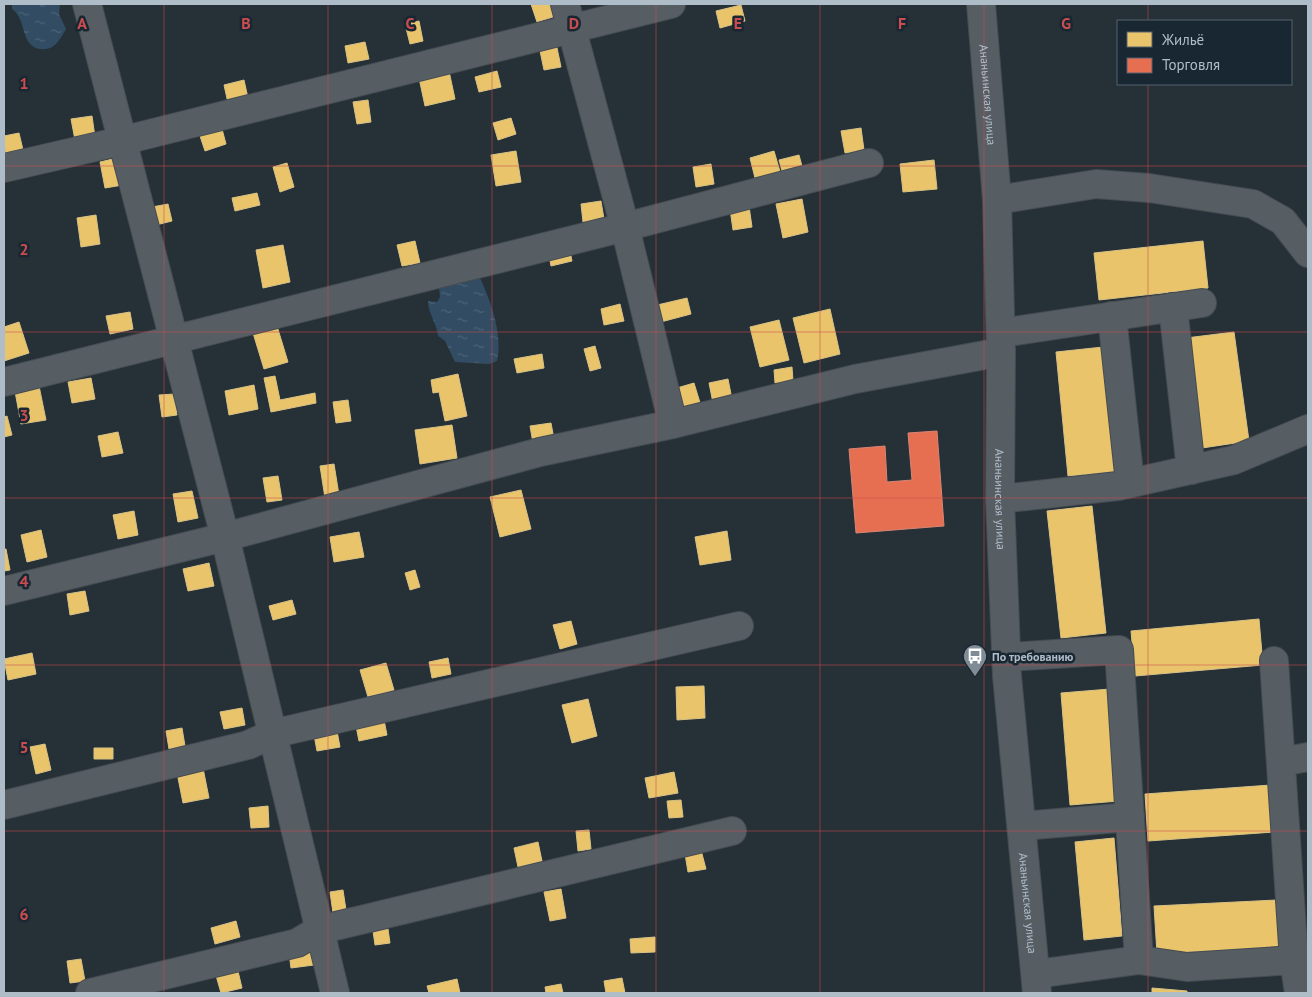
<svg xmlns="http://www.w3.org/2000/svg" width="1312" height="997" viewBox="0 0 1312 997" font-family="'PT Sans',sans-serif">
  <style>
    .water { fill: url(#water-ripples) }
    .homes { fill: #e9c46a; stroke: #d8c286 }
    .shops { fill: #e76f51; stroke: #d68675 }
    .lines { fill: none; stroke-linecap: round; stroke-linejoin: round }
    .minor-casing { stroke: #454c51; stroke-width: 30 }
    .minor { stroke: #565e64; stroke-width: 28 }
    .grid { fill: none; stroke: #cc4d50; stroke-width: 1; stroke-opacity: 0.55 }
    .labels { text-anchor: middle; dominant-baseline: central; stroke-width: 5; stroke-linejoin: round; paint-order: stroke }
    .street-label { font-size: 12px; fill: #afbdc9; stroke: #192732 }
    .poi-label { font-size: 12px; font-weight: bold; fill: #afbdc9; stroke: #192732; text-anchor: start }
    .grid-label { font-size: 16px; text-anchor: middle; font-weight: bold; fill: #cc4d50; stroke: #192732; stroke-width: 5; stroke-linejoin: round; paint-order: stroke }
  </style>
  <defs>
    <pattern id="water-ripples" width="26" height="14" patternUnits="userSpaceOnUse" patternTransform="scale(1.25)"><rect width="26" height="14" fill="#314c63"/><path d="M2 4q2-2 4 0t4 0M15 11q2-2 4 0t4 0" fill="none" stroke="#4c6478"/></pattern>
  </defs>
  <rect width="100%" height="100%" fill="#263037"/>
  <path class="water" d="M12,4h48l-1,10 7,15c-7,12 -12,22 -26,20 -20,-3 -13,-30 -28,-40z
    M480,278c11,24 23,57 17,83l-8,3 -34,-2 -10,-21 -7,-5c-1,-13 -10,-22 -10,-35l9,1 3,-5 -1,-10z"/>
  <path class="homes" d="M531,4h22l3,12 -19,6z
    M741,5l4,16 -25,7 -4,-17z
    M419,21l4,20 -13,3 -5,-20z
    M365,42l4,17 -21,4 -3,-17z
    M556,43l5,24 -17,3 -5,-24z
    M449,71l6,28 -30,7 -6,-28z
    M497,71l4,16 -22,5 -4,-15z
    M244,80l4,18 -20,5 -4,-18z
    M368,100l3,22 -14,2 -4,-22z
    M92,116l3,21 -20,3 -4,-21z
    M511,118l5,16 -18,6 -5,-17z
    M861,128l3,22 -19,3 -4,-22z
    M222,129l4,15 -21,7 -5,-15z
    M19,133l5,21 -18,4 -2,-22z
    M516,151l5,31 -25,4 -5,-31z
    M774,151l7,24 -25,7 -6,-24z
    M799,155l3,11 -20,5 -3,-11z
    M117,158l6,27 -18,3 -5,-26z
    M934,160l3,29 -34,3 -3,-28z
    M287,163l7,24 -14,5 -7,-25z
    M711,164l3,20 -18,3 -3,-20z
    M257,193l3,12 -25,6 -3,-13z
    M802,199l6,33 -25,6 -7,-34z
    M601,201l3,18 -21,3 -2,-18z
    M168,204l4,17 -16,4 -4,-18z
    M749,206l3,21 -19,3 -3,-21z
    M96,215l4,29 -19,3 -4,-29z
    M415,241l5,22 -18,3 -5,-21z
    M1203,241l5,47 -109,12 -5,-47z
    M283,245l7,37 -27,6 -7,-38z
    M569,246l3,15 -21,5 -3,-16z
    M687,298l4,16 -34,9 -4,-17z
    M620,304l4,17 -20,4 -3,-16z
    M830,309l10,45 -36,9 -11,-45z
    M130,312l3,17 -23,5 -4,-18z
    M779,320l10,40 -29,7 -10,-40z
    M19,322l10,31 -25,8v-34z
    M277,326l11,36 -24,7 -11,-36z
    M1234,332l15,109 -47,7 -16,-110z
    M595,346l6,22 -11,3 -6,-22z
    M1103,347l12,125 -47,4 -12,-124z
    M542,354l2,14 -27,5 -3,-14z
    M792,367l1,14 -18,2 -1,-13z
    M458,374l9,42 -22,5 -6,-29 -6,1 -2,-13z
    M275,376l5,24 35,-7 1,10 -45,9 -7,-34z
    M91,378l4,21 -23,4 -4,-21z
    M728,379l4,20 -19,4 -4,-20z
    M38,381l8,39 -25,4 -7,-38z
    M694,383l7,23 -24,7 -7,-23z
    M254,385l4,24 -29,6 -4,-24z
    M174,394l3,21 -15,2 -3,-22z
    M348,400l3,21 -15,2 -3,-21z
    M7,416l5,19 -8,2v-20z
    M551,423l3,16 -21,4 -3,-17z
    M452,425l5,33 -37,6 -5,-34z
    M118,432l5,21 -21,4 -4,-21z
    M334,464l5,31 -14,3 -5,-32z
    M278,476l4,24 -15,2 -4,-24z
    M521,490l10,39 -31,8 -10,-40z
    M192,491l6,27 -20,4 -5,-28z
    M1092,506l14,127 -45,5 -14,-127z
    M134,511l4,24 -20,4 -5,-24z
    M41,530l6,27 -20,5 -6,-27z
    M727,531l4,29 -31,5 -5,-28z
    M359,532l5,25 -30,5 -4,-25z
    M4,549h2l4,21 -6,1z
    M209,563l5,23 -26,5 -5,-22z
    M415,570l5,17 -10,3 -5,-17z
    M85,591l4,20 -19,4 -3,-21z
    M292,600l4,14 -23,6 -4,-14z
    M1259,619l4,46 -128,11 -4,-45z
    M571,621l6,23 -17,5 -7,-24z
    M32,653l4,21 -28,6 -4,-21z
    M448,658l3,16 -19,4 -3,-16z
    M386,663l8,27 -26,7 -8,-27z
    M704,686l1,32 -28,2 -1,-33z
    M1110,689l9,112 -49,4 -9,-112z
    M588,699l9,37 -25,7 -10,-38z
    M242,708l3,17 -21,4 -4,-17z
    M384,720l3,15 -28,6 -3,-15z
    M182,728l3,18 -16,3 -3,-18z
    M337,731l3,16 -23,4 -3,-16z
    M45,744l6,26 -15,4 -6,-27z
    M94,748h19v11h-19z
    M203,768l6,30 -26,5 -6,-30z
    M674,772l4,21 -29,5 -4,-20z
    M1271,785l3,47 -126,9 -3,-47z
    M681,800l2,17 -14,1 -2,-17z
    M268,806l1,21 -18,1 -2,-20z
    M589,830l2,19 -13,2 -2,-20z
    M1114,838l8,98 -38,4 -9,-98z
    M538,842l4,19 -24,6 -4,-19z
    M701,850l5,19 -18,3 -3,-18z
    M561,889l5,29 -16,3 -6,-29z
    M343,890l3,20 -13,3 -3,-21z
    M1277,900l3,47 -123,7 -3,-48z
    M236,921l4,16 -25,7 -4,-16z
    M388,929l2,14 -15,2 -2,-14z
    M655,937v15l-24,1 -1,-14z
    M312,950l2,15 -23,3 -2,-15z
    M81,959l4,22 -15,2 -3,-22z
    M237,967l5,21 -21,5 -6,-21z
    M622,978l3,15h-19l-2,-12z
    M457,979l3,14h-31l-2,-7z
    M561,984l2,9h-17l-1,-6z
    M1152,988l35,3v2h-35z"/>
  <path class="shops" d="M937,431l7,95 -88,7 -7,-84 36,-3 2,36 25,-2 -4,-47z"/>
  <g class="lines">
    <g class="minor-casing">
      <g id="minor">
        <path d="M87,4l138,533 110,456"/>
        <path d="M565,4l60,223 48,197"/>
        <path id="s1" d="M981,4l16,196 4,152 -1,147 7,177 30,317"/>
        <path d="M4,168l117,-27 550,-137"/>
        <path d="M997,200l99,-16 53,4 104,16 30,17 25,32"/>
        <path d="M1173,307l18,163"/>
        <path d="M1112,316l18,167"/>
        <path d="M1001,333l201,-30"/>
        <path d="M4,382l621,-155 244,-64"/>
        <path d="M1000,499l118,-13 116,-26 74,-31"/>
        <path d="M4,591l221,-54 315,-85 133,-28 182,-45 146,-27"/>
        <path d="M1007,657l112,-7 20,310"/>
        <path d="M1274,661l20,299"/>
        <path d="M1281,762l27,-5"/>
        <path d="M4,805l244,-60 24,-11 467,-108"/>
        <path d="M1022,826l108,-9"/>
        <path d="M1036,974l103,-14 48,7 107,-7 5,33"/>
        <path d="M90,993l207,-50 22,-13 413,-99"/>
      </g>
    </g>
    <use href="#minor" class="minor"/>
  </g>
  <path class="grid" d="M164,4v989M328,4v989M492,4v989M656,4v989M820,4v989M984,4v989M1148,4v17M1148,84v909M4,166h1304M4,332h1304M4,498h1304M4,665h1304M4,831h1304"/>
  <defs>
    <g id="bus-pin" transform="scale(1.25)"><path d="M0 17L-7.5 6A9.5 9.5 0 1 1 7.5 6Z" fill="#7f8c96" stroke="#192732"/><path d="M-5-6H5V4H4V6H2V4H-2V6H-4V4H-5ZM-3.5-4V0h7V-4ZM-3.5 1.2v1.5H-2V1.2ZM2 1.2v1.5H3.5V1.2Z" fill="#fff"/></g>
  </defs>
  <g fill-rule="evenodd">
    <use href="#bus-pin" x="975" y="656"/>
  </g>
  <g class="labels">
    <g class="street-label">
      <text stroke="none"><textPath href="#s1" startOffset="91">Ананьинская улица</textPath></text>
      <text stroke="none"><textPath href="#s1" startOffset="496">Ананьинская улица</textPath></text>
      <text stroke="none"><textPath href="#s1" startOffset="901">Ананьинская улица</textPath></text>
    </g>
    <g class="poi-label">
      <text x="992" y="656">По требованию</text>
    </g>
  </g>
  <g class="grid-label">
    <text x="82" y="29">A</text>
    <text x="246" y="29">B</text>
    <text x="410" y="29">C</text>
    <text x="574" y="29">D</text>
    <text x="738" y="29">E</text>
    <text x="902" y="29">F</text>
    <text x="1066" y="29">G</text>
    <text x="24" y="89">1</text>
    <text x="24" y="255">2</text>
    <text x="24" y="421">3</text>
    <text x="24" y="587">4</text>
    <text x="24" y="753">5</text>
    <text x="24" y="920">6</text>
  </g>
  <rect width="1312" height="997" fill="none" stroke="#afbdc9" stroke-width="10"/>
  <rect x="1117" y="20" width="175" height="65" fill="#192732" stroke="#55636e"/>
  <rect x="1127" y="32" width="25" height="15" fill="#e9c46a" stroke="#55636e"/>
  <text x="1162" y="45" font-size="15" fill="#afbdc9">Жильё</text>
  <rect x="1127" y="58" width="25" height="15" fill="#e76f51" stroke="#55636e"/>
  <text x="1162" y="70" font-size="15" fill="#afbdc9">Торговля</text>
</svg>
